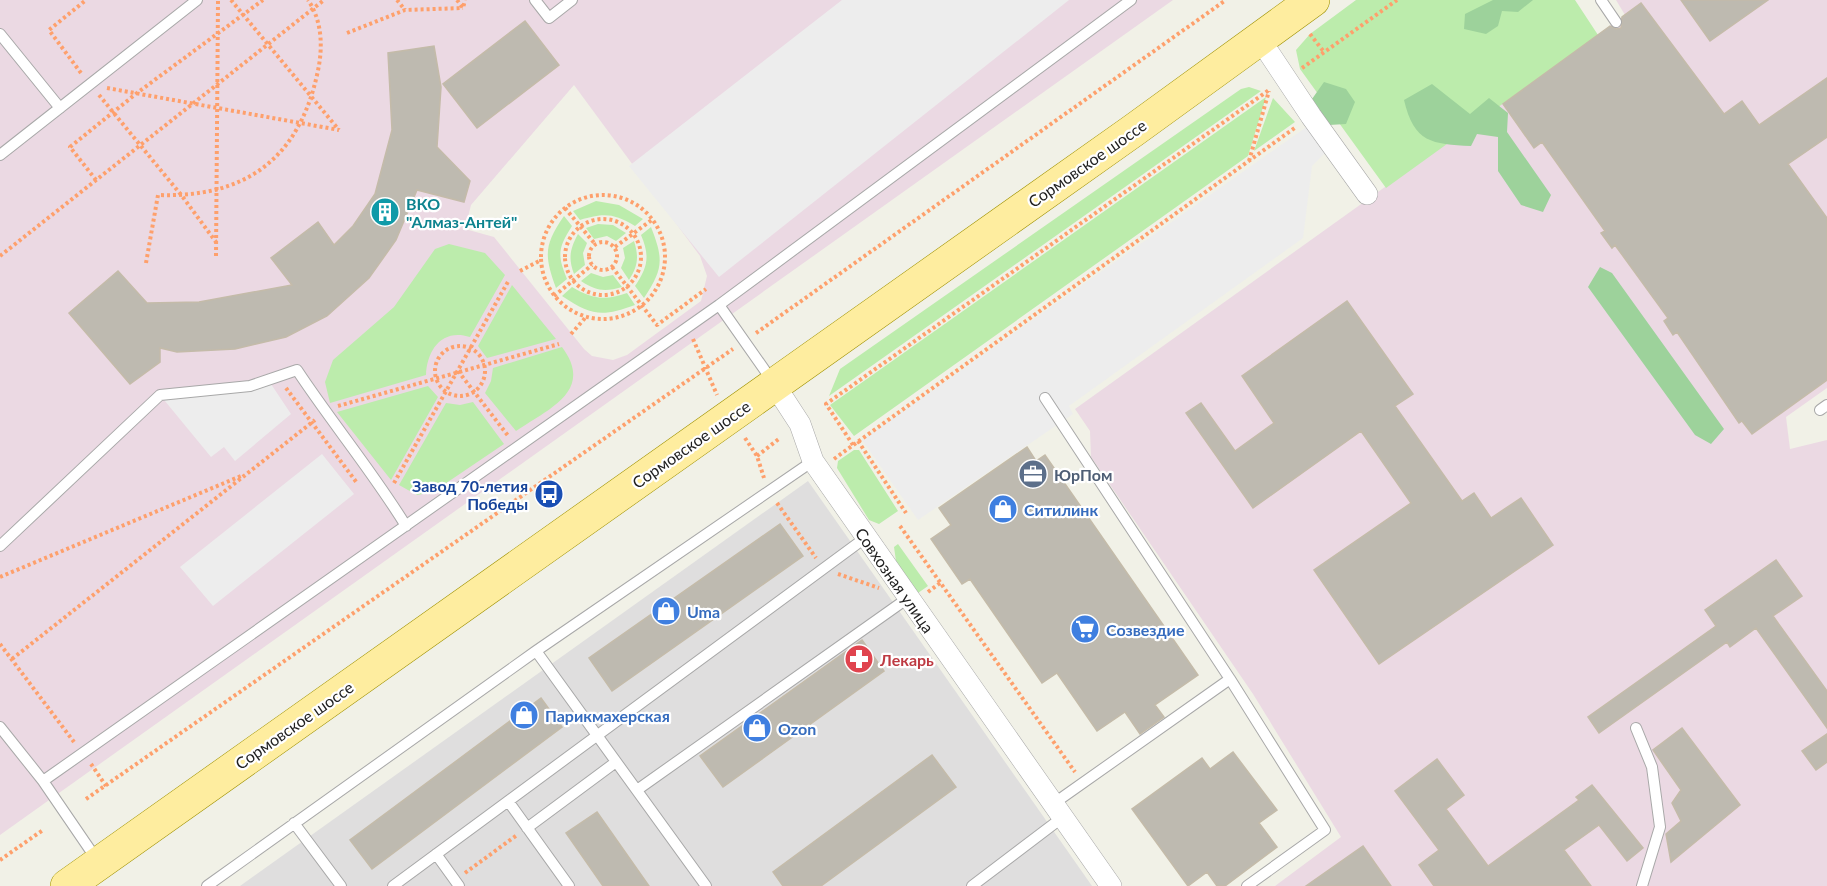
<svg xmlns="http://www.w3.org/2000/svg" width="1827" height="886" viewBox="0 0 1827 886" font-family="Lato,sans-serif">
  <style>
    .residential { fill: #dfdede }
    .industrial { fill: #ebd9e3; fill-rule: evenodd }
    .grass { fill: #bcecac }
    .forest { fill: #9dd29b }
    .parking { fill: #ededed }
    .building { fill: #bebab0; stroke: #c4bba9; stroke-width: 1.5 }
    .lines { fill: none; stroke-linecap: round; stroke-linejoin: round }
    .lane-casing { stroke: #a8a8a8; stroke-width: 12 }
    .street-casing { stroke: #a8a8a8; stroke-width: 22 }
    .primary-casing { stroke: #9e9100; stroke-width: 34 }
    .path { stroke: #fea06c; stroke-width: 4; stroke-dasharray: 3 3; stroke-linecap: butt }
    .lane { stroke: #fff; stroke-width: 10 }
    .street { stroke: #fff; stroke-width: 21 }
    .primary { stroke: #feed9f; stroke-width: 33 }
    .labels { text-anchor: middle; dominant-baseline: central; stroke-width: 4.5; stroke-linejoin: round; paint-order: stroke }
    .street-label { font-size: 16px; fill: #212121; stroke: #fff }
    .culture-label { font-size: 16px; font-weight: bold; fill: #0d838f; stroke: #fff; text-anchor: start }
    .service-label { font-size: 16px; font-weight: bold; fill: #4e5e75; stroke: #fff; text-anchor: start }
    .transit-label { font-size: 16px; font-weight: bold; fill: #164399; stroke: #fff; text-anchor: end }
    .shop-label { font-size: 16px; font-weight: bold; fill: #366cbe; stroke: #fff; text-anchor: start }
    .health-label { font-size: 16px; font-weight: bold; fill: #be3a42; stroke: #fff; text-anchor: start }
  </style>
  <rect width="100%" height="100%" fill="#f1f1e7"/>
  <path class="residential" d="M808,481l284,405h-852z"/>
  <path class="industrial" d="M0,0h1173l-1173,835zM574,85l126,171 7,20 -6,25 -74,54 -14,5 -21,-4 -8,-7 -90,-112 -29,-8 6,-24z
    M1616,0h211v388l-41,29 4,32 37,-9v446h-552l66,-49 -88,-143 -162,-237 -1,-26 -15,-22 550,-394z"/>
  <path class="grass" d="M1356,0h219l23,35 -212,153 -86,-119 -4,-19 14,-16z
    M1249,87l12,4 -432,305 11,-27 401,-280z
    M1266,97l-18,59 -394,280 -24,-31z
    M1273,98l22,24 -41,29z
    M596,201l23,4 24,14 -8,7c-22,-13 -31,-13 -55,-6l-7,-9z
    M564,216l8,10c-14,22 -15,29 -5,53l-11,9c-12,-33 -12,-43 8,-72z
    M598,224l15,1 13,8 -10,8 -9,-5 -13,3 -8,-11z
    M651,227c13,33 12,42 -7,71l-9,-12c13,-19 15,-30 6,-51z
    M578,234l9,9 -4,10 2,12 -11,9c-6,-16 -4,-25 4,-40z
    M634,241c5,16 4,25 -5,39l-8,-12 4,-10 -2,-10z
    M449,244l36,9 20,22 -35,62c-28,-9 -43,13 -44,38l-96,28 -5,-21 8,-22 61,-53 41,-58z
    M591,273l12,4 10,-2 9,12c-17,5 -26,4 -41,-6z
    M512,285l44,54 -69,19 -9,-12z
    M572,287c20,12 33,14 55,6l8,12c-33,12 -43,11 -73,-9z
    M562,347c33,44 -14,62 -46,84l-31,-38 6,-12 2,-13z
    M428,386l10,11 -47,83 -54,-68z
    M473,402l31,42 -71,48 -16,3 -18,-10 47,-82 14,2z
    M854,450h5l39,61 -19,13 -10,-4 -32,-52 1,-7z
    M898,544l30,42 -10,7 -22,-32 -2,-14z"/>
  <path class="forest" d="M1493,0h40l-15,12 -16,-1 -4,15 -12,8 -22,-5 1,-15z
    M1324,82l22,7 9,13 -9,22 -17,1 -17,-26z
    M1432,84l38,30 19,-16 19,15 -1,19 44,63 -8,17 -22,-7 -23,-34v-34l-21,-3 -6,12c-39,-2 -57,-3 -67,-46z
    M1600,267l12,6 112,156 -13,15 -16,-9 -107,-148z"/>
  <path class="parking" d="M842,0h227l-350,277 -90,-111z
    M1308,126l17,27 -13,13 -9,72 -234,168 4,8 -155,106 -56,-80z
    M269,381l22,33 -56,47 -11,-14 -13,10 -51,-62z
    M322,454l32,40 -141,112 -33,-39z"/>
  <path class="building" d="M1681,0h87l-58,41z
    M1641,3l83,111 18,-13 17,24 68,-47v59l-39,27 39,54v162l-75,54 -10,-13 -3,2 -62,-91 -4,3 -9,-14 4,-3 -53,-73 -3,3 -11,-15 4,-2 -63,-89 -8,6 -31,-44 107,-78 6,3 5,-1 1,-11z
    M525,21l34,44 -82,63 -34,-44z
    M434,46l7,41 -4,60 33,34 -6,21 -47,-12 -21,50 -27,38 -42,38 -41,21 -51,12 -58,3 -17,-4v14l-30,22 -61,-71 49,-42 29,32 52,-1 93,-17 -21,-27 47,-36 16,23 19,-19 22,-32 17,-64 -4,-77z
    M1347,301l66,93 -18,12 67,95 12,-8 17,25 30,-20 32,47 -174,119 -65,-94 97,-67 -50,-72 -108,77 -67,-95 15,-10 34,48 39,-28 -32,-47z
    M1027,447l9,14 9,-6 153,220 -43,30 9,12 -24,17 -15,-22 -28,19 -40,-58 -15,10 -72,-104 -8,5 -31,-45 20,-14 -12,-17z
    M780,524l23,32 -191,135 -23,-33z
    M1776,560l26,36 -29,20 54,75v37l-71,-100 -26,19 -3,-5 -128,91 -11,-16 128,-91 -11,-16z
    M862,640l22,31 -161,116 -23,-31z
    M541,698l21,29 -190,142 -22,-29z
    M1682,728l58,77 -69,57 -5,-28 15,-13 -9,-18 9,-13 -28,-40z
    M1827,734v28l-11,8 -14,-19z
    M1233,752l44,58 -18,13 18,24 -52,39h-8l-10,-14 -19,14 -56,-77 70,-51 8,11z
    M932,755l24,32 -135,99h-38l-10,-14z
    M1437,759l27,36 -18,14 42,57 91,-66 -3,-3 16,-12 51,63 -16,13 -28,-36 -35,25 27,36h-157l-15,-21 20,-15 -44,-59z
    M597,812l52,74h-46l-37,-53z
    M1363,846l28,40h-85z"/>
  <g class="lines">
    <g class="lane-casing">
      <path id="lane" d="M535,0l14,18 23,-18
        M1601,0l15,22
        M0,34l60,74
        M0,155l197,-155
        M719,305l54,77
        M1045,398l185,281
        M1820,410l7,-5
        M0,546l160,-151 90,-9 47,-16c35,53 76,102 109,156
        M536,651l170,235
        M0,727l43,54 676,-476 412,-305
        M1636,728l16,39 8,60 -18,59
        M43,781l54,79
        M637,790l271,-192
        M508,801l61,85
        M1053,804l177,-125 95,151 -78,56
        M294,823l47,63
        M527,828l89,-66
        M436,854l23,32
        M207,886l329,-235 277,-190
        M393,886l472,-348
        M972,886l91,-69"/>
    </g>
    <g class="street-casing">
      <path id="street" d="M1259,38l52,78 56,78
        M774,384l26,40 13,37 298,425"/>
    </g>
    <g class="primary-casing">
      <path id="primary" d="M67,886l1067,-756 179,-130"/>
    </g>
    <path class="path" d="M231,0l108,130
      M397,0l8,10
      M457,0l6,8 2,-8
      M347,33l58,-23 58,-2
      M1310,34l14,18
      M1302,68l95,-68
      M81,73l-32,-43 37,-30
      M107,88l232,42
      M99,95l83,101 34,46
      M1249,161l20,-70
      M96,180l-26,-33 67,-54 126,-93
      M541 257a62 62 0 1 1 124 0a62 62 0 1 1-124 0Z
      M565,208l30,36
      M565 257a38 38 0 1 1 76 0a38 38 0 1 1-76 0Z
      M589 256a14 14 0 1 1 28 0a14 14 0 1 1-28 0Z
      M615,247l38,-28
      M0,256l324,-256
      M216,256l2,-256
      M146,263l12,-68c86,3 140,-35 159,-120 6,-25 6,-53 -9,-75
      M612,267l45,58 49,-36
      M520,271l21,-11
      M554,296l38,-31
      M756,333l470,-333
      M571,334l15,-17
      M693,339l24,56
      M435 371a25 25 0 1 1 50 0a25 25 0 1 1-50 0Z
      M458,371l51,66
      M286,388l71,95
      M338,406l221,-62
      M745,438l12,18 7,22
      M858,441l48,72
      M853,445l-27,-41 443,-314
      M757,456l23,-18
      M834,459l462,-332
      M394,483l115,-203
      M777,503l39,55
      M900,526l175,246
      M838,574l41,14
      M0,577l241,-101
      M928,592l12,-9
      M0,644l74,98
      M12,659l303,-239
      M91,764l15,22
      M86,799l647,-450
      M0,860l43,-30
      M465,873l52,-38"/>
    <use href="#lane" class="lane"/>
    <use href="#street" class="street"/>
    <use href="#primary" class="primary"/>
  </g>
  <defs>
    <g id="building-disc" transform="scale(1.5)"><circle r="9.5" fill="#0f9aa8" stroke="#fff"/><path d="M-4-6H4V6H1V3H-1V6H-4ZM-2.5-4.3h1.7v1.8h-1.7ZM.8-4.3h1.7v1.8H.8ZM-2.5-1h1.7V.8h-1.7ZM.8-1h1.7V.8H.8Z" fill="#fff"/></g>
    <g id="office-disc" transform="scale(1.5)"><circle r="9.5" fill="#5c6f8a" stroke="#fff"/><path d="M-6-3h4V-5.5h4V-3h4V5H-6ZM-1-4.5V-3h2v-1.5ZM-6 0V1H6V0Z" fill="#fff"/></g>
    <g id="bus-disc" transform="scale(1.5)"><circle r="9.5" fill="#1a4fb4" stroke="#fff"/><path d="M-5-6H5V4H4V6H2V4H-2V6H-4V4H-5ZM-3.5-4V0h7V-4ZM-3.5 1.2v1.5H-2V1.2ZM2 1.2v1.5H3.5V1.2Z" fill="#fff"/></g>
    <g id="shop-disc" transform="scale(1.5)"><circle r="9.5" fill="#3f7fe0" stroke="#fff"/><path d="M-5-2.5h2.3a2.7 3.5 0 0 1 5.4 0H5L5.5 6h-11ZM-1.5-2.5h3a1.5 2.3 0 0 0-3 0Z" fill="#fff"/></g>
    <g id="supermarket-disc" transform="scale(1.5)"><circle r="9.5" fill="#3f7fe0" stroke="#fff"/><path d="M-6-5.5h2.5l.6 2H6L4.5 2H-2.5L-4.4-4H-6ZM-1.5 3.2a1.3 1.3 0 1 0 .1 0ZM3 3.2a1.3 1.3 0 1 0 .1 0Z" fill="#fff"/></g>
    <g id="pharmacy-disc" transform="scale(1.5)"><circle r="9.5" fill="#e0444e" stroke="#fff"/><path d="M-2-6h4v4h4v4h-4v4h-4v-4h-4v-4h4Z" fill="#fff"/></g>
  </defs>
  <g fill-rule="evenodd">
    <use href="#building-disc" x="385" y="212"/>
    <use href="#office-disc" x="1033" y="474"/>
    <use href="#bus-disc" x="549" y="494"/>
    <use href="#shop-disc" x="1003" y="509"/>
    <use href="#shop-disc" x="666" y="611"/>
    <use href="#supermarket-disc" x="1085" y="629"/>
    <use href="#pharmacy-disc" x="859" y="659"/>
    <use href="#shop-disc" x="524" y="715"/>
    <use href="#shop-disc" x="757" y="728"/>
  </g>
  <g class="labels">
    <g class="street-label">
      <text transform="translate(1087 163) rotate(-35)">Сормовское шоссе</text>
      <text transform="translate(691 444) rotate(-35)">Сормовское шоссе</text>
      <text transform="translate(895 580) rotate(55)">Совхозная улица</text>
      <text transform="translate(294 725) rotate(-35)">Сормовское шоссе</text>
    </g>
    <g class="culture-label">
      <text x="406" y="203">ВКО<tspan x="406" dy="18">"Алмаз-Антей"</tspan></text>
    </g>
    <g class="service-label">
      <text x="1054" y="474">ЮрПом</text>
    </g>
    <g class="transit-label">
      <text x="528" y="485">Завод 70-летия<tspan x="528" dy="18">Победы</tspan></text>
    </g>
    <g class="shop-label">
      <text x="1024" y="509">Ситилинк</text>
      <text x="687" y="611">Uma</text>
      <text x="1106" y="629">Созвездие</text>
      <text x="545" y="715">Парикмахерская</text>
      <text x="778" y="728">Ozon</text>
    </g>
    <g class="health-label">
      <text x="880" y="659">Лекарь</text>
    </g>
  </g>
</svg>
